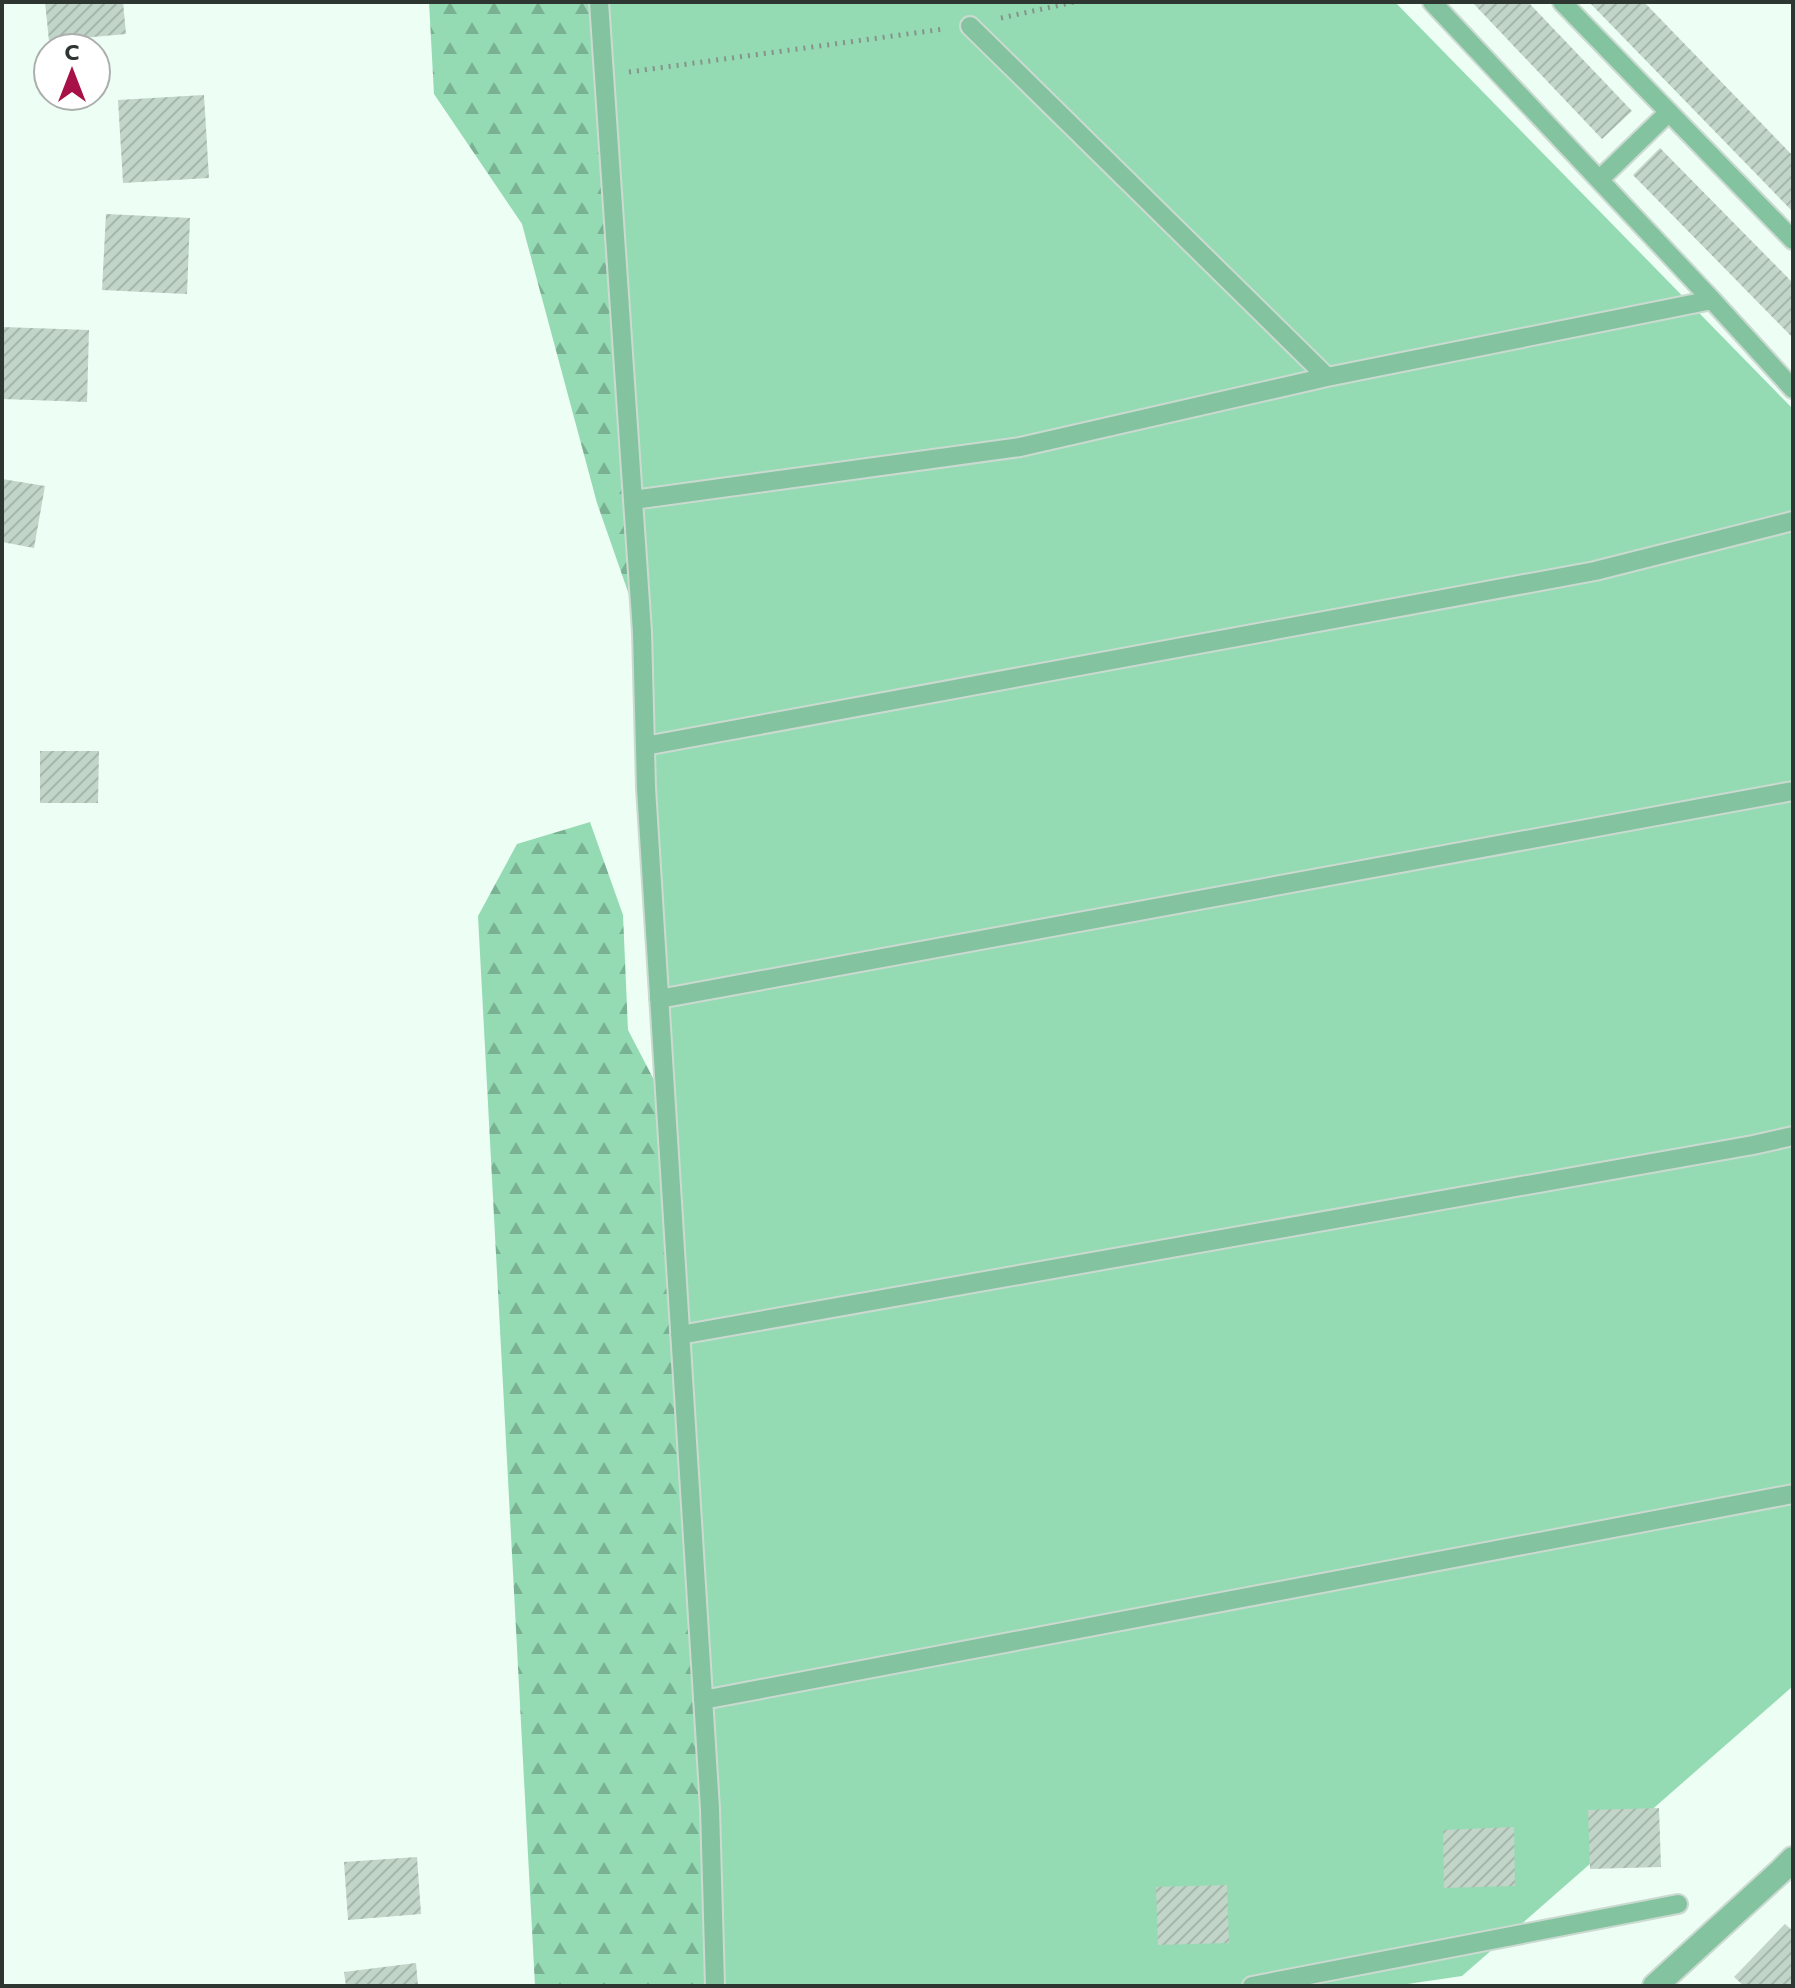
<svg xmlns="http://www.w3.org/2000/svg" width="1795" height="1988" viewBox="0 0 1795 1988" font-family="Commissioner,sans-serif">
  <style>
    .forest { fill: url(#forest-firs) }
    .green { fill: #94dbb3 }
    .building { fill: url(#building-hatch) }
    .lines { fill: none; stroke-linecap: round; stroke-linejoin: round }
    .lane-casing { stroke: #cbdad1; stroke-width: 22 }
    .street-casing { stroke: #cbdad1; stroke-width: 28 }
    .path { stroke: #86938b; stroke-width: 5; stroke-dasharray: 2 6; stroke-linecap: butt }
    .lane { stroke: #84c39f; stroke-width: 18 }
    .street { stroke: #84c39f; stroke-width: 24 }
  </style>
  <defs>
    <pattern id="forest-firs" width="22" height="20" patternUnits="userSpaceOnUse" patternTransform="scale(2)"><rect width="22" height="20" fill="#94dbb3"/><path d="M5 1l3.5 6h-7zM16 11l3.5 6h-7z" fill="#79b292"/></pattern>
    <pattern id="building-hatch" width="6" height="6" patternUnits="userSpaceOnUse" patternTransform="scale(2)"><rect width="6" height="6" fill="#c1d5c8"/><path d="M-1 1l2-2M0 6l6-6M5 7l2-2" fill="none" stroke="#a6b7ac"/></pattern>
  </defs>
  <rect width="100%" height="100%" fill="#edfef4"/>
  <path class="forest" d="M429,2h170l43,630 -45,-129 -75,-279 -88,-130z
    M590,822l33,93 5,115 38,73 49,883h-180l-57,-1070 39,-72z"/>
  <path class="green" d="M599,2h796l398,407v1277l-331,290 -68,10h-679z"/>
  <path class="building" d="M45,2h78l3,32 -77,7z
    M1472,2h56l104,109 -30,28z
    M1589,2h55l149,154v56z
    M204,95l5,83 -86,5 -5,-83z
    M1660,148l133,135v55l-160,-163z
    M106,214l84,4 -3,76 -85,-4z
    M2,327l87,3 -2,72 -85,-3z
    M2,479l43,7 -11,62 -32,-6z
    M40,751h59l-1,52h-58z
    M1659,1808l2,59 -71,2 -2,-59z
    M1514,1827l1,59 -71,2 -1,-58z
    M417,1857l4,57 -73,6 -4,-58z
    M1227,1885l2,58 -71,2 -2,-58z
    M1785,1924l8,7v55h-49l-10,-9z
    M416,1963l2,23h-72l-2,-14z"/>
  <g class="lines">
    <g class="lane-casing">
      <path id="lane" d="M599,2l43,630 4,156 64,1021 5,177
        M1432,2l280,298
        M1562,2l231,238
        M970,26l357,351
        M1600,179l69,-67
        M633,500l387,-53 307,-70 385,-77 81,89
        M645,746l950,-175 198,-50
        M659,999l1134,-208
        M680,1335l1073,-190 40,-9
        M703,1700l1090,-206
        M1252,1986l426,-82"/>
    </g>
    <g class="street-casing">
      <path id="street" d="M1655,1986l127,-116 11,-11"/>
    </g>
    <path class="path" d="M1001,18l73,-16
      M629,72l315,-43"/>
    <use href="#lane" class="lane"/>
    <use href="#street" class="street"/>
  </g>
  <rect width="1795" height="1988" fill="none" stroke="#2e3631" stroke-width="8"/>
  <g transform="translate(72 72)"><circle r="38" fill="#ffffff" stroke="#abafad" stroke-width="2"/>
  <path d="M0-6L14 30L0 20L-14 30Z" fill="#a71147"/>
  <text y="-12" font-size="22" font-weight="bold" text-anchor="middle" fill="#2e3631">С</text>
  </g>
</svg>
